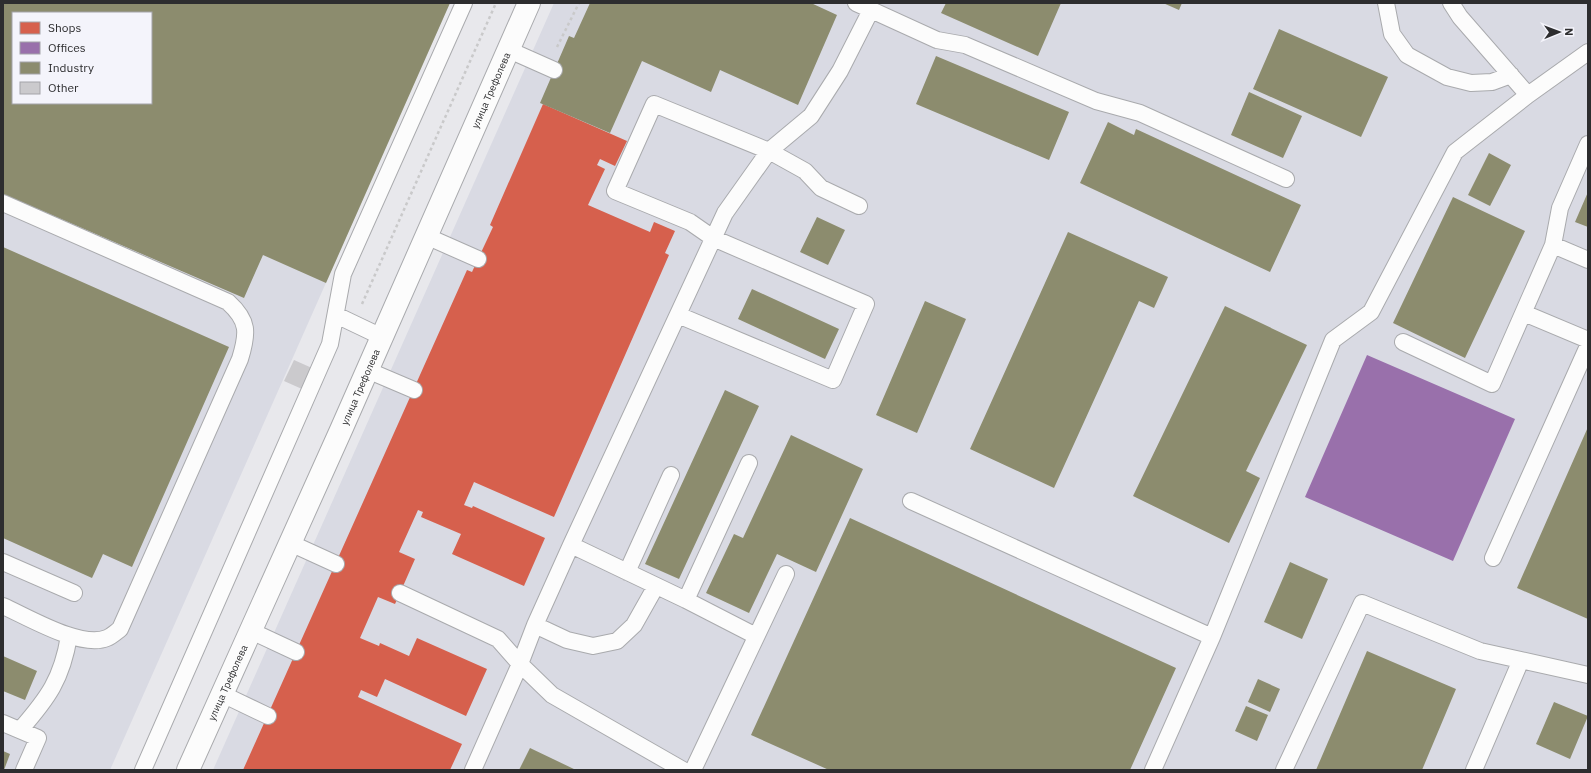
<svg xmlns="http://www.w3.org/2000/svg" width="1591" height="773" viewBox="0 0 1591 773" font-family="'IBM Plex Sans',sans-serif">
  <style>
    .built { fill: #d9dae3; fill-rule: evenodd }
    .shops { fill: #d6604d }
    .offices { fill: #9970ab }
    .industry { fill: #8c8c6e; fill-rule: evenodd }
    .building { fill: #cbcacd }
    .lines { fill: none; stroke-linecap: round; stroke-linejoin: round }
    .lane-casing { stroke: #a9aaad; stroke-width: 18 }
    .street-casing { stroke: #a9aaad; stroke-width: 24 }
    .path { stroke: #c9c9ca; stroke-width: 2.5; stroke-dasharray: 3 3; stroke-linecap: butt }
    .lane { stroke: #fcfcfc; stroke-width: 16 }
    .street { stroke: #fcfcfc; stroke-width: 22 }
    .labels { text-anchor: middle; dominant-baseline: central; stroke-width: 4; stroke-linejoin: round; paint-order: stroke }
    .street-label { font-size: 10px; fill: #2d2d2f; stroke: #f4f4fb }
  </style>
  <rect width="100%" height="100%" fill="#e8e8ec"/>
  <path class="built" d="M3,3h447l-340,767h-107zM13,13h138v90h-138z
    M554,3h1034v767h-1375z"/>
  <path class="shops" d="M543,104l84,37 -12,25 -15,-7 -3,6 8,4 -17,36 62,27 4,-10 21,9 -10,22 4,2 -115,262 -80,-35 -10,23 8,3 1,-2 72,32 -21,48 -72,-32 9,-20 -40,-17 2,-5 -5,-2 -19,42 16,7 -15,34 -5,11 -17,-7 -18,41 19,8 1,-3 29,13 8,-18 70,31 -21,47 -81,-37 -8,18 -16,-7 -3,7 104,47 -12,26h-207l224,-500 5,2 6,-13 15,-32 -3,-2z"/>
  <path class="offices" d="M1367,355l148,64 -62,142 -148,-64z"/>
  <path class="industry" d="M3,3h447l-124,280 -63,-28 -19,43 -241,-104zM13,13h138v90h-138z
    M590,3h221l26,12 -39,90 -78,-35 -9,22 -69,-31 -32,72 -70,-30 29,-67 5,2z
    M946,3h115l-23,53 -97,-43z
    M1163,3h19l-3,7z
    M1279,29l109,48 -27,60 -108,-48z
    M936,56l133,56 -20,48 -133,-56z
    M1249,92l53,24 -19,42 -52,-23z
    M1108,122l26,13 2,-6 165,76 -31,67 -190,-89z
    M1489,153l22,12 -21,41 -22,-11z
    M1588,192v35l-13,-5z
    M1453,197l72,34 -60,127 -72,-35z
    M817,217l28,13 -17,35 -28,-13z
    M1068,232l100,45 -14,31 -15,-7 -85,187 -84,-39z
    M3,247l226,100 -97,220 -29,-13 -11,24 -89,-40z
    M752,289l87,40 -14,30 -87,-40z
    M925,301l41,18 -49,114 -41,-18z
    M1225,306l82,39 -61,126 14,7 -31,65 -96,-47z
    M725,390l34,16 -80,173 -34,-15z
    M1588,427v192l-71,-31z
    M791,435l72,34 -47,103 -39,-18 -28,59 -43,-20 28,-59 9,4z
    M850,518l326,150 -46,102h-301l-78,-35z
    M1290,562l38,17 -26,60 -38,-17z
    M1367,651l89,38 -34,81h-106z
    M3,656l34,15 -12,29 -22,-9z
    M1258,679l22,10 -10,23 -22,-10z
    M1554,702l34,14 -18,43 -34,-15z
    M1246,706l22,9 -11,26 -22,-10z
    M530,748l46,22h-57z
    M3,751l7,3 -6,16h-1z"/>
  <path class="building" d="M294,360l18,8 -10,21 -18,-8z"/>
  <g class="lines">
    <g class="lane-casing">
      <path id="lane" d="M856,3l81,37 28,5 131,56 44,12 146,66
        M1386,3l6,31 15,21 40,22 24,6 21,-1 19,-7
        M1451,3l9,14 68,78
        M509,50l45,20
        M3,203l225,99c21,19 20,31 12,57l-120,270c-4,3 -8,7 -13,9 -26,11 -79,-21 -104,-32
        M426,236l52,23
        M1553,245l35,15
        M1524,313l64,27
        M336,315l46,22
        M678,315l155,65 33,-76 -153,-66 -23,-16 -75,-31 39,-87 115,47 36,20 16,17 38,18
        M1403,342l89,42 61,-139 7,-37 28,-64
        M367,370l47,20
        M911,501l301,136
        M290,543l46,21
        M571,545l115,55 70,36
        M1493,558l95,-212
        M3,562l71,31
        M627,572l44,-97
        M400,593l98,46 22,25 32,31 131,75
        M686,600l63,-137
        M535,625l32,15 26,6 24,-5 17,-16 22,-39
        M251,631l45,21
        M222,694l46,22
        M3,723l35,15 -14,32
        M20,730c28,-32 42,-51 49,-94
        M143,770l187,-426 13,-70 121,-271
        M473,770l47,-106 15,-39 36,-80 154,-332 44,-62 42,-35 29,-45 31,-61
        M693,770l93,-196
        M1153,770l59,-133 121,-297 38,-28 84,-160 73,-57 60,-43
        M1284,770l78,-167 118,48 108,24
        M1474,770l47,-110"/>
    </g>
    <g class="street-casing">
      <g id="street">
        <path id="s1" d="M188,770l153,-340 188,-427"/>
      </g>
    </g>
    <path class="path" d="M557,47l22,-44
      M362,304l134,-301"/>
    <use href="#lane" class="lane"/>
    <use href="#street" class="street"/>
  </g>
  <g class="labels">
    <g class="street-label">
      <text stroke="none"><textPath href="#s1" startOffset="744">улица Трефолева</textPath></text>
      <text stroke="none"><textPath href="#s1" startOffset="420">улица Трефолева</textPath></text>
      <text stroke="none"><textPath href="#s1" startOffset="96">улица Трефолева</textPath></text>
    </g>
  </g>
  <rect width="1591" height="773" fill="none" stroke="#2d2d2f" stroke-width="8"/>
  <rect x="12" y="12" width="140" height="92" fill="#f4f4fb" stroke="#a4a4a9"/>
  <rect x="20" y="22" width="20" height="12" fill="#d6604d" stroke="#a4a4a9"/>
  <text x="48" y="32" font-size="12" fill="#2d2d2f">Shops</text>
  <rect x="20" y="42" width="20" height="12" fill="#9970ab" stroke="#a4a4a9"/>
  <text x="48" y="52" font-size="12" fill="#2d2d2f">Offices</text>
  <rect x="20" y="62" width="20" height="12" fill="#8c8c6e" stroke="#a4a4a9"/>
  <text x="48" y="72" font-size="12" fill="#2d2d2f">Industry</text>
  <rect x="20" y="82" width="20" height="12" fill="#cbcacd" stroke="#a4a4a9"/>
  <text x="48" y="92" font-size="12" fill="#2d2d2f">Other</text>
  <g transform="translate(1559 32) rotate(89)" stroke="#f4f4fb" stroke-width="3" paint-order="stroke">
  <path d="M0-3L7 15L0 10L-7 15Z" fill="#2d2d2f"/>
  <text y="-6" font-size="11" font-weight="bold" text-anchor="middle" fill="#2d2d2f">N</text>
  </g>
</svg>
